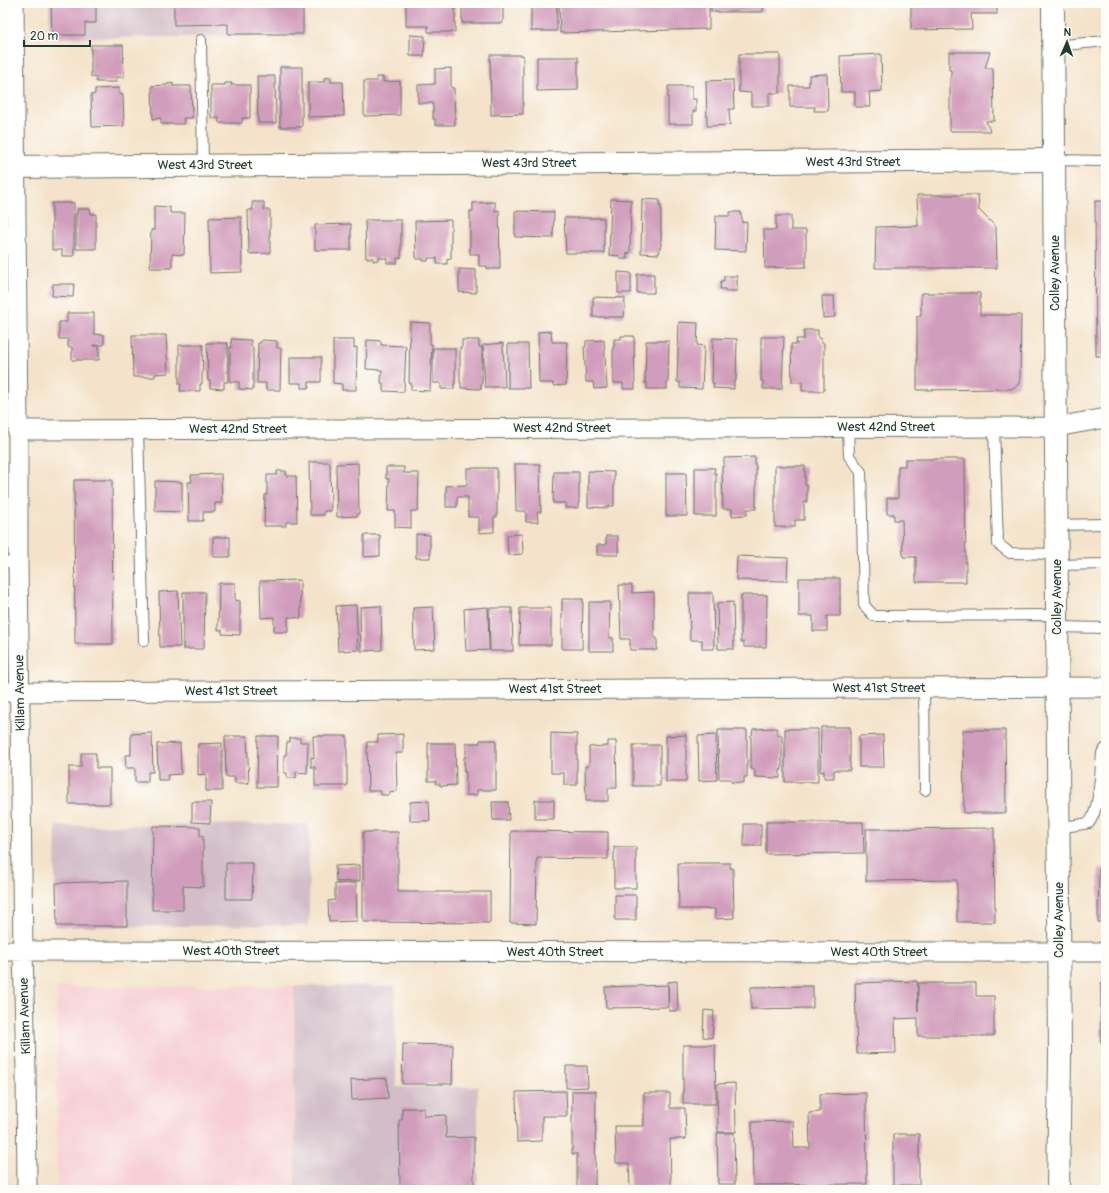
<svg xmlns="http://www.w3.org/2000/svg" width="1109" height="1193" viewBox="0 0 1109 1193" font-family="Pangolin,sans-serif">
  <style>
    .built { fill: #f7cfd4 }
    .industrial { fill: #d2bdc8 }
    .building { fill: #d19dbc }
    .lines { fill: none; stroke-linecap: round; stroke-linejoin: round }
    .service-casing { stroke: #6a7768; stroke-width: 12 }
    .minor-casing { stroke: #6a7768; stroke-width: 21 }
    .tertiary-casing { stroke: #6a7768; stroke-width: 24 }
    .secondary-casing { stroke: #6a7768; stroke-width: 24 }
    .service { stroke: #fff; stroke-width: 10 }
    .minor { stroke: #fff; stroke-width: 19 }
    .tertiary { stroke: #fff; stroke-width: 22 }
    .secondary { stroke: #fff; stroke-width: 22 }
    .labels { text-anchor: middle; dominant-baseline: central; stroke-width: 3.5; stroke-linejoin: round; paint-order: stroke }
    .street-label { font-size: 13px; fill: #1f3d34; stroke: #fdfcf7 }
  </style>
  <rect width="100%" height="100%" fill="#fdfcf7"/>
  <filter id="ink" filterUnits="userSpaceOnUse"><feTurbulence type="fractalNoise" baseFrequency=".025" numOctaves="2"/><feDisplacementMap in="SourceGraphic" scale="8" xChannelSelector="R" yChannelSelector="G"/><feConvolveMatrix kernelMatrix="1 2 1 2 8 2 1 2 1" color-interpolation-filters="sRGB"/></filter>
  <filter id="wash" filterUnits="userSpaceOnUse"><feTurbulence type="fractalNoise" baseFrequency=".012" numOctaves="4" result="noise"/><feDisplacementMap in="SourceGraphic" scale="16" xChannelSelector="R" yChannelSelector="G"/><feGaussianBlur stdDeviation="0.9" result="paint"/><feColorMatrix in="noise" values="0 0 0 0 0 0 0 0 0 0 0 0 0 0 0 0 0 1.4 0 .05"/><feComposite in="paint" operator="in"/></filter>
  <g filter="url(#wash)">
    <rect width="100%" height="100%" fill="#f4e3ca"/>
    <path class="built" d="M294,986l1,204h-238v-203z"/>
    <path class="industrial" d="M49,3h256v33l-256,2z
      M309,824v101l-255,2 2,-101z
      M294,986h101l1,101h82v103h-183z"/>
    <g id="blocks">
      <path class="building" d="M51,3h45v20h-11v12h-33z
        M174,3h129v31h-75v-10l-54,1z
        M406,3h49v29h-27v-6h-22z
        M462,3h41v20h-41z
        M531,3h26v28h-26z
        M559,3h150v26l-149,4z
        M711,3h52v9h-52z
        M911,3h86v11h-26l1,15 -61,1z
        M410,35l15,1 -1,20h-14z
        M91,45h32l1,32h-8l1,5h-21v-5h-5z
        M949,52h41l-5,16h8l1,53h-8l4,10h-40v-53h1v-8h-2z
        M739,54h41v39h-11v13h-18v-13l-12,-1z
        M881,54l1,37 -13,1 1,15h-15v-15h-14l-1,-36z
        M490,55h33v59l-32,1z
        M537,57h41v33l-41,1z
        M280,67h22v60h-22z
        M451,68v20h3l1,37h-20v-6h-2v-16h-15v-18l17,-1v-15z
        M827,74l1,37h-14l1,-4h-25v-21h19v-11z
        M257,76h18l1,47h-18z
        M331,77v5h12l1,34 -36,1v-35h16v-4z
        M376,77h7v5l17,-1v34l-36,1v-35h13z
        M733,80l1,29h-5l1,16 -23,1 -1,-45z
        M173,83v3h18l1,32h-9l1,6h-23v-6l-8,1 -1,-33 15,-1v-1z
        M225,83h7l-1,2h19v33h-8v5h-23v-5h-8v-33h14z
        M668,86h24v13h4v12h-3v13h-25z
        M119,88v6l4,1 1,31 -32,1 -1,-32 4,-1v-5z
        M917,195h61l1,15 17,17 1,41h-122l1,-41 42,-1z
        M611,199l20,1 -1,53h-3v6h-7v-3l-11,-1z
        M642,199l18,1 -1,6h2v41h-1l-1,7 -18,-1z
        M1095,201h11v155h-10z
        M252,202h12v8h6v43l-21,1 -1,-44h5z
        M495,202v9l4,-1 1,59h-13v-3h-8v-12h-9v-43h3v-8z
        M52,203h22v53h-12v-6h-10z
        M154,206l16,1v6h15l-1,42 -12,-1v14h-22l1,-38h3z
        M77,209h13l1,5h5v35h-20v-36h1z
        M515,211l39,1 -1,26 -38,-1z
        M730,212h11v5h1v6l5,-1 -1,29 -31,-1 1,-34h14z
        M776,216h15v14h15v37l-41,1 -1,-38h12z
        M241,217l1,55 -32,1 -1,-55z
        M564,218h40v35h-38z
        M365,220h36v38h-4v5h-10v-5h-9v2l-5,1v-3h-7z
        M451,220v38l-4,1v5h-10v-6h-9v3h-5v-2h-7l-1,-38z
        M351,224v26h-36v-25z
        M459,269l17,1v23l-17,-1z
        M618,272l13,1v20h-13z
        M637,274h17v19h-17z
        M724,276h13v15h-12v-2h-5l1,-8h3z
        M53,284h21l-1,13 -21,-1z
        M921,293h59v22h41l-1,65 -2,5 -7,4 -94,1v-74h4z
        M822,296h12l1,21 -12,1z
        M593,297l32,1 -1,19h-31z
        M67,313h27v21l10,1v10h-11v1h6v14h-27v-13h-4v-8h-9v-17h8z
        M410,322l20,1v21h2l-2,47 -19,-1v-7h-2z
        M679,322l19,1 -1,22 7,1 -2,43 -22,-1v-6h-3z
        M804,330h14v8h3v5h3v48h-22v-9h-10l-1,-38h6l-1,-5h8z
        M551,331l1,11h15l-1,43 -13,1v-3h-14l-1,-51z
        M132,335h34l2,38 -13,1v3h-22z
        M621,336h13l1,53h-12v-6h-10v-36h1v-8h7z
        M761,337h23l-2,52h-19v-8h-2z
        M713,338l24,1 -1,42h-2v8l-21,-1 1,-5h-2z
        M231,339l20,1v7h2v43l-14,-1v-7h-9v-35h2z
        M261,340l16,1v7h4l-1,42h-14v-7h-9l1,-40h3z
        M333,340h21v8l3,-1 -1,43h-14v-6l-9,-1z
        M367,340l14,1v4l25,1 -2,46 -21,-1v-8h-2l1,-13 -16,-1z
        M462,340h17v7h3v36h-1v6l-20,-1v-5h-1v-36h2z
        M604,340l3,48 -13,1 -1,-7h-7l-2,-35h2v-6z
        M646,341h23l-1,41h-1v7h-20v-6h-2z
        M207,343h21v39h-4v7l-14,-1v-7h-2z
        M503,343l2,44h-20l-2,-42z
        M508,344h20l1,44h-21z
        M179,345h24l-1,39h-2v7h-20l1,-7h-2z
        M433,348h22v36h-1v5h-13v-6h-8z
        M290,357h31v25h-12v6h-8v-5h-11z
        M755,457v9h1v43h-9v6l-15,1v-7h-9l-1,-43h2v-8z
        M905,459h60l1,123h-50v-25h-13l-1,-37h-8v-6h-7v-16h11v-32h7z
        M309,462h21l1,49h-7v4h-14z
        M358,463l1,50h-1v3l-21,1 -1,-53z
        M515,464h25l1,48h-4l1,10h-12v-11h-10z
        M775,466h30v19h2v17h-3v18h-9v7h-20z
        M386,467h18v6h15l-1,38h-7v17l-16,-1v-16h-7l1,-32h-3z
        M467,468h30v49h-3v15l-15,1v-16h-11v-20h-11v10h-11v-21l21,-1z
        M695,468h20l-1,5h2v43h-21z
        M277,471h9v5h10l1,46h-11v4h-22l1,-31h2v-20h10z
        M588,471l26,1v34h-5l-1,2 -20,-1z
        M554,472h25v31h-1v5h-13l1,-5h-13z
        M666,473h20l1,43h-21z
        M221,474l1,29h-7v9h-12v9h-14l-1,-39h4l-1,-7z
        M74,480h38l1,164h-38z
        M155,481l27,1v30l-27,-1z
        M416,534l14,1v23h-14z
        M522,534l1,20 -15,1 -1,-20z
        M364,535h16v21l-16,1z
        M606,536h12v19h-21v-10h9z
        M213,537h17v20h-17z
        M737,556l51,2 -1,23 -51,-1z
        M799,578h41v38h-13v15h-14v-15h-14z
        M300,580l1,38 -13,-1v15h-14v-15l-13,1 -1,-37z
        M219,583h16v17l5,1v34l-18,-1v-4h-4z
        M619,585h13v8l22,-1v46h3v12h-27v-11h-9z
        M178,591l2,56h-20l-1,-55z
        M183,592h22l-1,57h-21z
        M689,593h24l1,56h-12v-9h-12z
        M741,595h26l-1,52h-22v-5h-3z
        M562,599h21l-1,50h-20z
        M589,602h21l-1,36h4v13h-24z
        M733,602l1,47h-16l-1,-46z
        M356,605l2,45 -20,1 -2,-45z
        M381,606l1,44 -21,1 -1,-44z
        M433,607l2,42 -21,1 -1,-42z
        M488,607l1,43 -23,1 -2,-42z
        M489,608h23l1,43h-23z
        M520,608h31v37h-32z
        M821,727h29v43h-16v8h-10v-7l-4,1z
        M777,728v7h5v35h-2v8l-25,-1v-7l-4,-1v-34h1l1,-6z
        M785,729h33v53h-33z
        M718,730h29v47h-3v6l-13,-1v-3h-12z
        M963,730h42l1,83h-42z
        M152,733l1,39h-5v10h-13v-14h-9l-1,-13h6v-21z
        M551,733l26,1v51h-13v-12h-13z
        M403,734v19h-7l1,38 -8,1v3h-8v-4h-13l-1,-49h11v-7z
        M686,735v47h-20v-46z
        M716,735l1,45 -18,1 -1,-45z
        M883,735l1,32h-25v-31z
        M225,736h22l2,47h-14v-6h-9z
        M258,736h20l-1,51h-20z
        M313,736h34v50h-32v-19h-4v-10l3,1z
        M290,738h10v4h8l-1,31 -11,-1v6h-9v-5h-3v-18h2l1,-13h3z
        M480,740h16v50h-19v5h-11v-23h-2v-15h2v-14h14z
        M608,741h8l1,47h-9v13h-22l-1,-35h4v-19l19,-1z
        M180,743l1,31 -14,1 1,5h-10l-1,-36z
        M222,743v48h-16v-17l-8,1v-31z
        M428,743h27l1,42 -16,1v-2h-4v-3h-8z
        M633,745h27v41h-27z
        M81,753h15v15h14v36h-41v-37h12z
        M535,800h19v19h-19z
        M429,801l1,20h-20v-19z
        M192,802h19l-1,21 -18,-1z
        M492,802h16l1,18h-16z
        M766,822h97l1,31 -98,1z
        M744,824h17v22h-17z
        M153,826l47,1v9h3v51l-20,-1v24h-31z
        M994,828l1,94h-38v-42l-91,1v-52z
        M511,831l97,1v27l-71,-1 -1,66 -26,-1z
        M363,832h35v60h92v31l-127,-1z
        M614,847h22v41h-22z
        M226,863h27l-1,36h-26z
        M678,863h52v5h3l1,50 -19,1v-10h-36z
        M360,865v16l-24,1 -1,-16z
        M1099,869h7v53h-8z
        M127,881v45h-70l-1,-43z
        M356,883l1,38 -28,1 -1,-21 7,-1v-16z
        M615,895h21v25h-21z
        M677,981l1,30h-9l-1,-29z
        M917,981l1,31v-29h58v13h18v40h-76v-18l-23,1 1,34 -39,1 -2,-71z
        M1101,983h5v59h-5z
        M668,985v22l-62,1 -1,-21z
        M813,986v22l-62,1v-22z
        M704,1010l10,1 -2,27 -9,-1z
        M403,1044l50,1 -1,39h-50z
        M683,1045h32l1,59h-33z
        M566,1066h21l1,21 -22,1z
        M387,1078l1,20 -36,2 -1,-20z
        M735,1083l1,49h-18l-1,-48z
        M566,1091l1,25h-25v25l-25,1 -1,-50z
        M572,1091h24l-1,97h-18v-34h-5z
        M644,1093h26v15h15l1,31h-16l1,47 -41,1 -1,-24h-13l-1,-37h29z
        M866,1093l1,91 -114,1 -1,-63 41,-1 1,27h16l-1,-35 11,-1v-18z
        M402,1108h22v8l22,-1v23l28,-1v51h-74l-1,-68h3z
        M717,1133h17l1,51h-17z
        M893,1134h26v51h-26z"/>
    </g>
  </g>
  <g filter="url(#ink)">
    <use href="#blocks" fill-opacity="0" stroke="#6a7768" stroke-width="1"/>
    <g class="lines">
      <g class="service-casing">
        <path id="service" d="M201,40l2,125
          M1054,46l52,-5
          M1054,160l49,1 3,-3
          M3,300h14
          M848,427l1,29 12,16 3,133 10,11 183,-1
          M994,427l4,117 12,9 47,1
          M138,430l6,211
          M1056,525l50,-1
          M3,562l15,1
          M1057,565l49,-1
          M1057,627l49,1
          M924,688l1,102
          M1058,828l31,-5c11,-14 11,-52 13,-70l4,-5"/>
      </g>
      <g class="minor-casing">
        <path id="minor" d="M14,3l4,427v133l5,388 3,119 1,120
          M18,430l1038,-3 50,-9
          M3,692l1103,-5
          M3,951l1103,1"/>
      </g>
      <g class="tertiary-casing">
        <path id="tertiary" d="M3,167l1051,-7"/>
      </g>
      <g class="secondary-casing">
        <path id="secondary" d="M1053,3l7,1053 -2,134"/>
      </g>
      <use href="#service" class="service"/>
      <use href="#minor" class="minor"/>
      <use href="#tertiary" class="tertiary"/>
      <use href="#secondary" class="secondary"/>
    </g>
  </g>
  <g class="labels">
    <g class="street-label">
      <text x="853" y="162">West 43rd Street</text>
      <text x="529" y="163">West 43rd Street</text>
      <text x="205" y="165">West 43rd Street</text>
      <text transform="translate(1055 273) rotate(-90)">Colley Avenue</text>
      <text x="886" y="427">West 42nd Street</text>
      <text x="562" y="428">West 42nd Street</text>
      <text x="238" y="429">West 42nd Street</text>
      <text transform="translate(1057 597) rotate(-90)">Colley Avenue</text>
      <text x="879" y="688">West 41st Street</text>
      <text x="555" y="689">West 41st Street</text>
      <text x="231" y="691">West 41st Street</text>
      <text transform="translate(20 693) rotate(-91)">Killam Avenue</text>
      <text transform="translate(1059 920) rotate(-90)">Colley Avenue</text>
      <text x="231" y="951">West 40th Street</text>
      <text x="555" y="952">West 40th Street</text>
      <text x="879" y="952">West 40th Street</text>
      <text transform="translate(25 1016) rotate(-92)">Killam Avenue</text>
    </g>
  </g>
  <rect width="1109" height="1193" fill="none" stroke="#fdfcf7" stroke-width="16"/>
  <g transform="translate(1067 42) rotate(2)" stroke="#fdfcf7" stroke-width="3" paint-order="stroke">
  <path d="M0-3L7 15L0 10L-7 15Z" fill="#1f3d34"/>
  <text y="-6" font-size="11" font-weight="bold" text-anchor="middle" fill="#1f3d34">N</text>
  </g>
  <path d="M24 40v6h66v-6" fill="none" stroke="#1f3d34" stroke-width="2"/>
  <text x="30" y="40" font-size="12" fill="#1f3d34" stroke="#fdfcf7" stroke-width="3" paint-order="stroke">20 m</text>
</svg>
